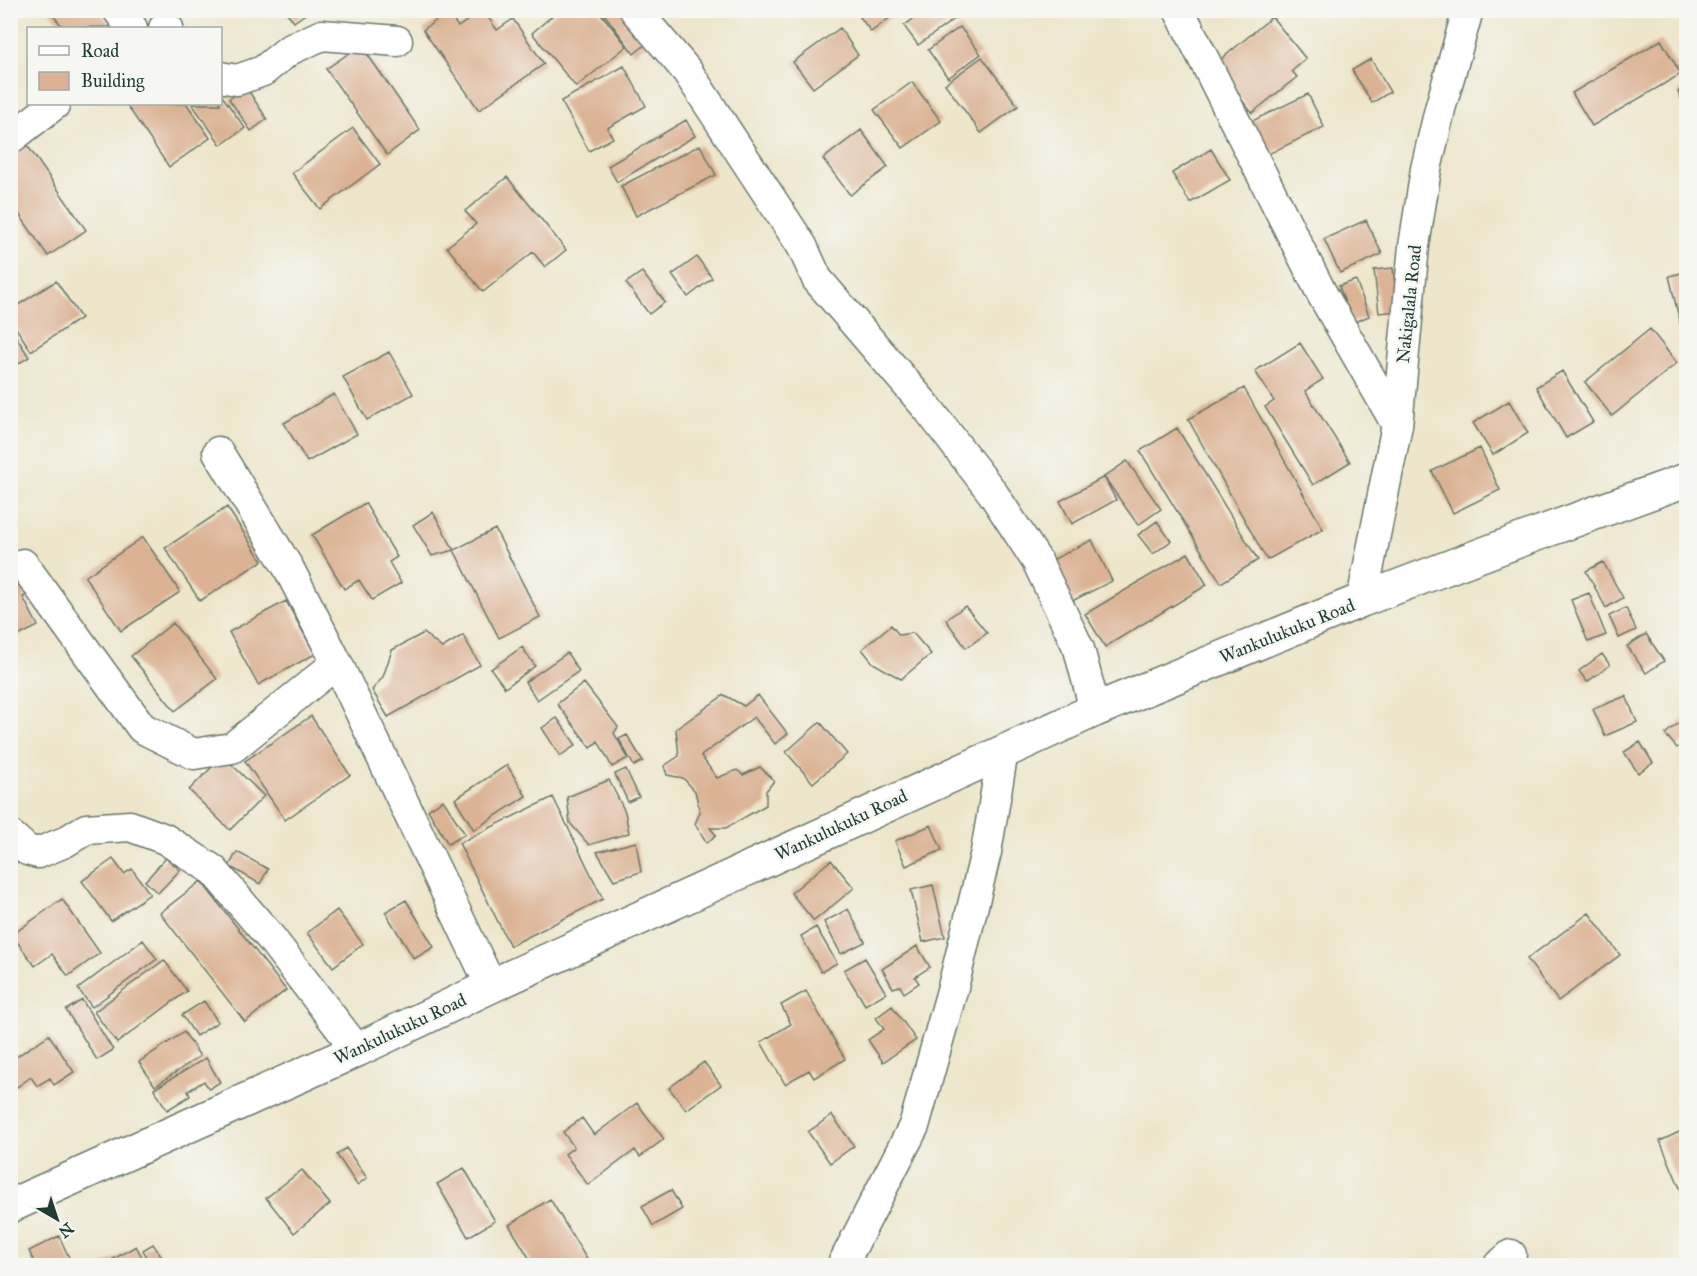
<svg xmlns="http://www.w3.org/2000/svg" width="1697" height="1276" viewBox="0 0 1697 1276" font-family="'IM FELL Great Primer',serif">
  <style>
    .building { fill: #dbb394 }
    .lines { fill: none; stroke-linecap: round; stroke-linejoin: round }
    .minor-casing { stroke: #677869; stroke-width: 33 }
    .secondary-casing { stroke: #677869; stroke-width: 36 }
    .minor { stroke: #fff; stroke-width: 30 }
    .secondary { stroke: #fff; stroke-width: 33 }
    .labels { text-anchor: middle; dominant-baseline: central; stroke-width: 5; stroke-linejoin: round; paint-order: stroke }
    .street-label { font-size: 18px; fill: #1f3d34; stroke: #f6f6f2 }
  </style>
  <rect width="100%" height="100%" fill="#f6f6f2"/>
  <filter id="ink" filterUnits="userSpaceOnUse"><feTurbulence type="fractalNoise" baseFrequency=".0167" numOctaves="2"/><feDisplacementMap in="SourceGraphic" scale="12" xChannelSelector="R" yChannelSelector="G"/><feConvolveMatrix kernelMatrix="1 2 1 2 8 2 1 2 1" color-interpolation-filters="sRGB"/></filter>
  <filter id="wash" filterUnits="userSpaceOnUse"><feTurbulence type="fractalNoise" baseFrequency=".008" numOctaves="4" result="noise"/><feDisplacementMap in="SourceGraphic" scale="24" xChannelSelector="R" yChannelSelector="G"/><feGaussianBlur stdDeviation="1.35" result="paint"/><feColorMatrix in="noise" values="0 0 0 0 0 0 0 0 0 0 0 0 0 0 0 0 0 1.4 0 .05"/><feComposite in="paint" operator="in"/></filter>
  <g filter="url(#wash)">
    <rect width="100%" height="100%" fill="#ede6cb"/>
    <g id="blocks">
      <path class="building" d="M48,10h50l15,17 -49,1z
        M285,10h26l-17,12z
        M483,10l14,20 16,-11 31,45 -65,46 -56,-80 25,-18 10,15z
        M559,10h39l29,36 -51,41 -44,-54z
        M601,10h27l23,30 -17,14z
        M855,10h45l-29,22z
        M925,10h32l3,5 -42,30 -14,-19z
        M1272,17l34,42 -14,12 5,6 -45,36 -38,-48z
        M960,27l21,27 -33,24 -20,-28z
        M840,28l18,27 -45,33 -20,-26z
        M1661,40l20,34 -89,52 -20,-33z
        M361,45l59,85 -33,25 -61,-86z
        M982,57l36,49 -37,27 -36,-49z
        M1371,59l19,33 -18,11 -20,-33z
        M624,66l22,40 -39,22 6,10 -24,13 -28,-50z
        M912,82l29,39 -38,27 -29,-38z
        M246,87l21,32 -16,12 -22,-32z
        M1686,87v22l-8,-17z
        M220,93l25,35 -24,17 -29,-41h28z
        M1308,94l16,33 -62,30 -16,-33z
        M132,104h55l23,34 -41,29 -41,-60z
        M686,120l9,16 -78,46 -9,-16z
        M353,128l27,36 -60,45 -28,-36z
        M861,130l27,37 -38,28 -27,-36z
        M25,142l61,88 -38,26 -38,-55v-49z
        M700,145l16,30 -80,41 -15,-30z
        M1211,149l19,31 -40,23 -18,-30z
        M507,177l59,73 -21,17 -12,-15 -50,40 -36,-45 29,-23 -11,-13z
        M1366,220l16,34 -42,19 -16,-34z
        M697,257l15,21 -24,19 -16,-22z
        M1393,268l5,43 -19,2 -5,-43z
        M642,272l23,30 -16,12 -23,-31z
        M1686,272v76l-17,-72z
        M1356,280l13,36 -17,7 -13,-37z
        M56,281l25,37 -50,33 -21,-32v-9z
        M10,327l19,30 -19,12z
        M1650,329l27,34 -65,53 -27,-34z
        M1300,343l23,36 -18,12 45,71 -37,23 -48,-78 9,-6 -19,-30z
        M389,352l24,42 -46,26 -24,-43z
        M1562,371l31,51 -27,16 -30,-51z
        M1244,388l79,141 -56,31 -79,-141z
        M334,394l23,40 -50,28 -23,-39z
        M1509,401l19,32 -35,22 -20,-32z
        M1177,428l81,132 -37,23 -81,-132z
        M1480,448l20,42 -47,23 -21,-42z
        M1127,461l34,48 -23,16 -34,-48z
        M1104,477l12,23 -44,24 -12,-23z
        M365,503l32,54 -8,5 12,21 -29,17 -13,-20 -15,9 -32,-54z
        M227,507l35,54 -62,40 -35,-53z
        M433,512l21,38 -22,6 -19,-31z
        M1157,521l14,20 -18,13 -15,-19z
        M495,529l45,88 -41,21 -45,-88z
        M143,537l37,55 -59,39 -36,-54z
        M1092,540l20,41 -40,20 -20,-41z
        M1188,553l19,32 -102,62 -20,-33z
        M10,556l23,35 -10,6 15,29 -28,14z
        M1603,562l20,36 -17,10 -20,-37z
        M1589,593l17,42 -18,7 -17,-42z
        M286,601l29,53 -57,31 -29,-53z
        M965,606l22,27 -21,15 -20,-28z
        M1626,608l10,22 -17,8 -10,-22z
        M173,623l44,56 -42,32 -44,-55z
        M891,625l8,10 14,-2 18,21 -30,25 -28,-16 -11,-14z
        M424,633l18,15 21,-13 17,30 -92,52 -16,-27 11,-13 9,-27z
        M1646,634l18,27 -18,12 -19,-27z
        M522,647l13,19 -30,22 -14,-19z
        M567,653l12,18 -42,29 -12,-18z
        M1602,654l8,11 -23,17 -8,-11z
        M584,683l34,44 -4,6 14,25 -16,9 -14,-26 -7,7 -34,-44z
        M724,695l20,11 14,-11 30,39 -13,10 -21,-27 -53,39 16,22 20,-8 6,5 17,-8 14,14 -8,10v14l-40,23h-16l6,7 -9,8 -12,-19 5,-12 -5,-21 -12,-13 -16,-3 -3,-9 15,-10 -3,-27z
        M1626,696l11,26 -32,14 -12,-27z
        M311,716l39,59 -65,45 -40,-59z
        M1686,717v24l-9,7 -12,-14z
        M557,718l19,27 -16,11 -18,-28z
        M820,722l27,32 -34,29 -27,-31z
        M627,735l16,26 -9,5 -15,-27z
        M1640,742l13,21 -15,10 -14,-21z
        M223,756l41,40 -34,34 -41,-40z
        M507,765l19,31 -52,34 -19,-31z
        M626,769l13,28 -11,5 -13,-28z
        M609,780l16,32 4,21 -40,12 -19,-22 -3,-26z
        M553,797l50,102 -93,47 -51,-103z
        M443,800l22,34 -17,10 -20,-34z
        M931,825l11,25 -36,16 -11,-25z
        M636,842l5,30 -27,8 -17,-28z
        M237,852l31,17 -8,15 -31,-18z
        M166,858l14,12 -22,23 -13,-12z
        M113,859l11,15 8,-5 18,25 -39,27 -29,-40z
        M831,860l23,28 -40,33 -23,-28z
        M201,881l85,109 -41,32 -85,-109z
        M933,885l12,52 -22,5 -12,-52z
        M62,899l38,54 -32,23 -16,-22 -17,12 -23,-31z
        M406,900l28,47 -20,12 -29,-47z
        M848,909l17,33 -24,12 -17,-32z
        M337,910l26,34 -30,23 -26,-34z
        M1589,913l31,42 -62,46 -31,-42z
        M816,927l21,36 -16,9 -20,-36z
        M143,940l14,19 -65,48 -14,-18z
        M917,946l13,21 -15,10 4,6 -15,10 -4,-7 -7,2 -11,-19z
        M865,958l21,35 -21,12 -21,-35z
        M164,960l23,31 -70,52 -23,-31z
        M806,991l39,68 -31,19 -5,-8 -24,14 -24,-42 30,-18 -10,-19z
        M82,1000l31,50 -16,10 -31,-50z
        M204,1001l14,21 -22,14 -14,-21z
        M892,1006l24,34 -33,22 -15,-22 16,-11 -8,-11z
        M184,1032l16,24 -45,30 -16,-24z
        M49,1035l25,37 -20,13 -4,-7 -13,8 -6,-9 -14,10 -7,-9v-17z
        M206,1058l14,24 -11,7 -5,-8 -16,10 2,5 -23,14 -13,-21z
        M704,1062l17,23 -35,25 -17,-22z
        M637,1103l27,36 -24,18 -5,-7 -47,35 -23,-31 9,-7 -11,-15 19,-14 12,17z
        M832,1115l22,31 -24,17 -22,-31z
        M1686,1129v73l-26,-61z
        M346,1148l21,30 -10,7 -20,-30z
        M464,1168l31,53 -27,16 -31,-53z
        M302,1170l28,34 -36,29 -28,-35z
        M671,1190l11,19 -29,17 -11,-20z
        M550,1199l41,67h-57l-25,-41z
        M59,1236l14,30h-37l-7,-15z
        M153,1244l13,20 -3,2h-11l-9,-16z
        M136,1246l11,20h-46z"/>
    </g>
  </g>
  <g filter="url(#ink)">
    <use href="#blocks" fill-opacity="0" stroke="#677869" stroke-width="1.5"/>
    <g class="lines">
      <g class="minor-casing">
        <path id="minor" d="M118,10l14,18
          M635,10l52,61 115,175 15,33 112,131 63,82 45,69 42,88 16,61
          M1179,10l143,284 75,131
          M164,28h4
          M220,77l17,3 26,-9 26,-21 33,-15 75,6
          M10,139l45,-35
          M218,452l71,117 48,94 154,323
          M23,564l119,164 52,26 38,-6 105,-85
          M1362,600l35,-175 17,-179 12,-77 14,-60 28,-99
          M10,835l17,15 11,3 27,-11 21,-13 44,-3 35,13 48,31 57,67 87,113
          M842,1266l72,-140 39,-139 33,-135 17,-101
          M1498,1266l13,-11"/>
      </g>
      <g class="secondary-casing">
        <path id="secondary" d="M10,1206l347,-156 134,-64 604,-276 267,-110 172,-65 152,-55"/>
      </g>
      <use href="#minor" class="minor"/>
      <use href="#secondary" class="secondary"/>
    </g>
  </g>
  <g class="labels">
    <g class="street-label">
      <text transform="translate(1409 304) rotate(-84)">Nakigalala Road</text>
      <text transform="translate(1287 631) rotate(-22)">Wankulukuku Road</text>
      <text transform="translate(841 825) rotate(-25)">Wankulukuku Road</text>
      <text transform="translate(400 1029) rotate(-25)">Wankulukuku Road</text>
    </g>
  </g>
  <rect width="1697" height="1276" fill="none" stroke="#f6f6f2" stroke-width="36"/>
  <rect x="27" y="27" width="195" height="78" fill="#f6f6f2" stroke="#a0aca6" stroke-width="1.5"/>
  <rect x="39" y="46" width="30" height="9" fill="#ffffff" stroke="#a0aca6" stroke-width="1.5"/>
  <text x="81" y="57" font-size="18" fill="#1f3d34">Road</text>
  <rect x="39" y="72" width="30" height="18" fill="#dbb394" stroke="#a0aca6" stroke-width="1.5"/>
  <text x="81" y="87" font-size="18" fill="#1f3d34">Building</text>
  <g transform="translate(57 1219) rotate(141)" stroke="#f6f6f2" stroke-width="4.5" paint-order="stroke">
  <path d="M0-4.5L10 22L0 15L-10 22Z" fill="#1f3d34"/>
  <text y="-9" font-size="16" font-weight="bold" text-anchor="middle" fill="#1f3d34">N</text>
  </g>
</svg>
